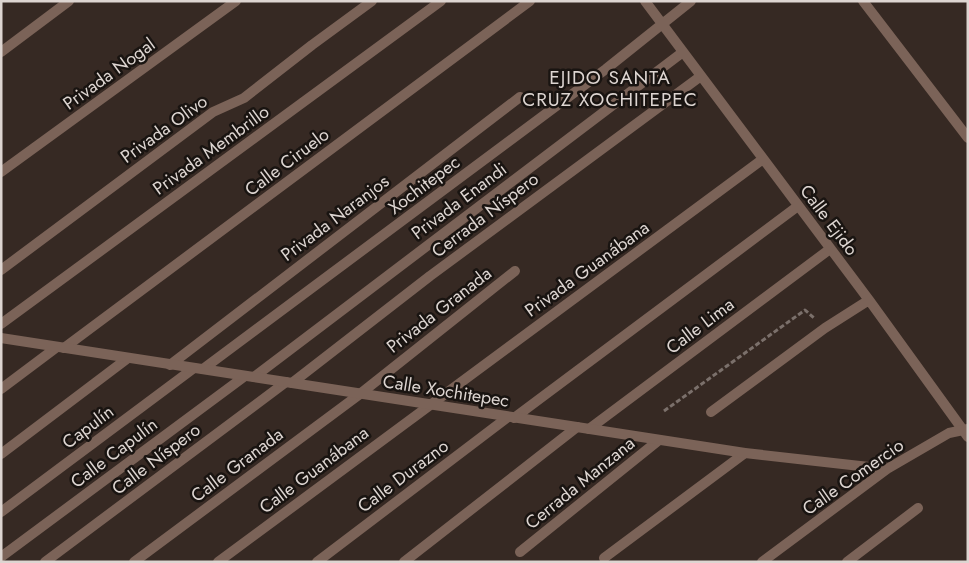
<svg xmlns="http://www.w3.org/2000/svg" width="969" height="563" viewBox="0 0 969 563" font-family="Jost,sans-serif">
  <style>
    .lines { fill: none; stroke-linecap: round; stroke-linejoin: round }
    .path { stroke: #7b706b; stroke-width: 3; stroke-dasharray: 5 2.5; stroke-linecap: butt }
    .minor { stroke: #7b6358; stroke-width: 10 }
    .tertiary { stroke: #7b6358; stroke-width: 10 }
    .labels { text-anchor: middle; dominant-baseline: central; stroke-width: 5; stroke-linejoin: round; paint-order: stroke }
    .street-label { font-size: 18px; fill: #ddd5d1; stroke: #191411 }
    .neighbourhood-label { font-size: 19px; letter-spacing: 1px; fill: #ddd5d1; stroke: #191411 }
  </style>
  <rect width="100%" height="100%" fill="#362923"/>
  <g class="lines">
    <path class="path" d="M664,411l141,-101 10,9"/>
    <path class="minor" d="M645,1l224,299 99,137
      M863,1l105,137
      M1,52l68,-51
      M1,172l235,-171
      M1,270l212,-158 31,-14 68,-53 60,-44
      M1,324l440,-323
      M64,348l466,-347
      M170,365l350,-268
      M203,369l403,-300 85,-68
      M254,377l429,-325
      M292,383l138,-107 271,-200
      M1,389l56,-42
      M711,412l114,-84 44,-28
      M514,418l284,-212
      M589,429l241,-180
      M1,454l127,-96
      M1,512l193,-144
      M520,552l139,-112
      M1,557l244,-181
      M604,558l141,-105
      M45,562l241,-180
      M134,562l226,-168 155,-123
      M218,562l545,-403
      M317,562l191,-145
      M404,562l173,-135
      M847,562l71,-54"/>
    <path class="tertiary" d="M1,338l744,115 142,16
      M762,562l125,-93 62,-36 19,-4"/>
  </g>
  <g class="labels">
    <g class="street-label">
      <text transform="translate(109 74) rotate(-36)">Privada Nogal</text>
      <text transform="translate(164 129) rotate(-36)">Privada Olivo</text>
      <text transform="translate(211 150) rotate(-36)">Privada Membrillo</text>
      <text transform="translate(287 162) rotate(-37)">Calle Ciruelo</text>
      <text transform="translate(424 185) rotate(-37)">Xochitepec</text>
      <text transform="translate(459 201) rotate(-37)">Privada Enandi</text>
      <text transform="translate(485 215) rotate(-37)">Cerrada Níspero</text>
      <text transform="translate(335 218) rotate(-37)">Privada Naranjos</text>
      <text transform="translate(829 220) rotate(53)">Calle Ejido</text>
      <text transform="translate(587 269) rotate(-36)">Privada Guanábana</text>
      <text transform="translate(439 310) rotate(-38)">Privada Granada</text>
      <text transform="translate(700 326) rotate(-37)">Calle Lima</text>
      <text transform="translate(446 391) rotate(9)">Calle Xochitepec</text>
      <text transform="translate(88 427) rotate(-37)">Capulín</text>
      <text transform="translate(114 453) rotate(-37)">Calle Capulín</text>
      <text transform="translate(156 459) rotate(-37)">Calle Níspero</text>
      <text transform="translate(237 465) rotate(-37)">Calle Granada</text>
      <text transform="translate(314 470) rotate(-37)">Calle Guanábana</text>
      <text transform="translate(403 476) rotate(-37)">Calle Durazno</text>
      <text transform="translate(853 477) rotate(-35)">Calle Comercio</text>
      <text transform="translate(580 483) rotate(-39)">Cerrada Manzana</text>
    </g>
    <g class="neighbourhood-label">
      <text x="610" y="77">EJIDO SANTA<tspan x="610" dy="22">CRUZ XOCHITEPEC</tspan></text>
    </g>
  </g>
  <rect width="969" height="563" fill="none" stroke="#ddd5d1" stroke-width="5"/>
</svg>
